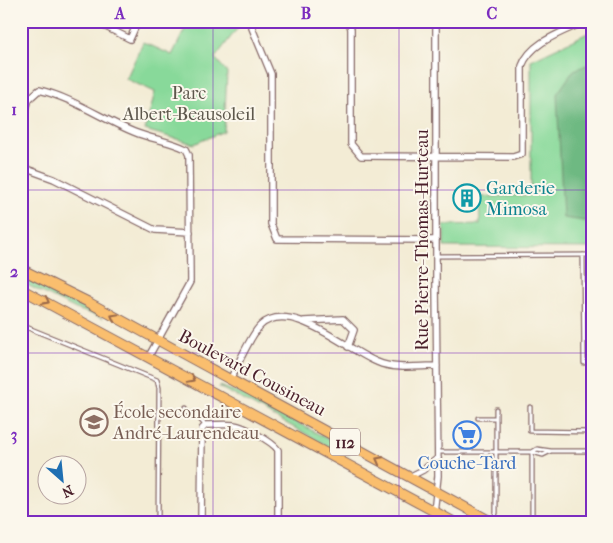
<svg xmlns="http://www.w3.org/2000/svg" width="613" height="543" viewBox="0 0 613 543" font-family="'IM FELL French Canon',serif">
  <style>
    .green { fill: #88d99a; stroke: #697c62 }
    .forest { fill: #6eb982; stroke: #5c6c56 }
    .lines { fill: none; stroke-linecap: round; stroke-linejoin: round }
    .service-casing { stroke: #856766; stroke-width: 5.5 }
    .minor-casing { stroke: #856766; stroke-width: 8 }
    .primary-casing { stroke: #856766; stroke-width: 11 }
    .service { stroke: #fff; stroke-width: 3 }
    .minor { stroke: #fff; stroke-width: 5.5 }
    .primary { stroke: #fabe6e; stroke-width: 9 }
    .oneway { stroke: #996749 }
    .grid { fill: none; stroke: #7b2cbf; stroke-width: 1; stroke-opacity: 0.55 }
    .labels { text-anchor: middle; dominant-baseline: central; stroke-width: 4; stroke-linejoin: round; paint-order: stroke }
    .shield { fill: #fbf7ec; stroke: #7f6065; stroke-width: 1 }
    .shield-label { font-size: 16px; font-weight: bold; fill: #4a1f2b }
    .park-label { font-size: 18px; fill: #5d574c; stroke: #fbf7ec }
    .culture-label { font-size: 18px; fill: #0d838f; stroke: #fbf7ec; text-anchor: start }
    .street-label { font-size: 18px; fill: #4a1f2b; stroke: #fbf7ec }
    .education-label { font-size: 18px; fill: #785e54; stroke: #fbf7ec; text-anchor: start }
    .shop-label { font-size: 18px; fill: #366cbe; stroke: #fbf7ec }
    .neatline { fill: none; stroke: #7b2cbf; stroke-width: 2 }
    .grid-label { font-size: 16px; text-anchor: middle; font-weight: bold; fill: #7b2cbf }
  </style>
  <rect width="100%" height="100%" fill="#fbf7ec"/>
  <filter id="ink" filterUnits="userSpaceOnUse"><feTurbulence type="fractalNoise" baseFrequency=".02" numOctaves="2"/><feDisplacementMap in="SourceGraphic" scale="10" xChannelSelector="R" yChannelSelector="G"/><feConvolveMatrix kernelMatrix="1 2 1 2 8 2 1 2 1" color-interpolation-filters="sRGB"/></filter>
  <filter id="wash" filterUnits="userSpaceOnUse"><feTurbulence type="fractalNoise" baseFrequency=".0096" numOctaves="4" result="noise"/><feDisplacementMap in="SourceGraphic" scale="20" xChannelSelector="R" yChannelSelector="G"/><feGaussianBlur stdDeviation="1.12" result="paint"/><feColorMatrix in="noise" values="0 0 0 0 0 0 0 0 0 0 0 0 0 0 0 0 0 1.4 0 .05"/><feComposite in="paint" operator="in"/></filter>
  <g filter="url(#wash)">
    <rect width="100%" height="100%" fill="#f3ecd5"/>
    <path class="green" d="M189,21h54l-28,37 12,14 -3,59 -30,13 -49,-14 10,-38 -29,-13 17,-37 29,13z
      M592,31v217l-148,-1v-22l36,-1 -1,-27 52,-2v-135z
      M21,276l82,42 -27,-9 -55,-27z
      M220,386l32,12 98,53 -1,4 -19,-8 -111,-60z"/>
    <path class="forest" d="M592,63v159l-29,-4 -6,-124 17,-24z"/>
  </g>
  <g filter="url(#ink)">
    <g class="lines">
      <g class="service-casing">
        <path id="service" d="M583,255l1,108
          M436,256l156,-1
          M21,325l136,55 2,8 -1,134
          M530,407v24l62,1
          M186,408v4l9,2 10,11
          M496,409v43h36l5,-3 14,2h41
          M175,413l11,-1
          M478,418h18
          M438,452h58v61l-3,8
          M532,452v65l2,5
          M532,452l11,3 8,-4"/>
      </g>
      <g class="minor-casing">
        <path id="minor" d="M94,21l36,18 8,-18
          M254,21l-2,7 19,46v150l6,15 159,1
          M349,21l2,8v115l10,12 152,1 9,-3v-88c9,-25 42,-34 64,-45
          M21,127l8,-28 10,-9c34,8 63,29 95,42 17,7 36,9 52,17l3,6 1,127 -41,74
          M21,167l33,12 101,51 35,2
          M304,321l39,-2 11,11 -6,17
          M230,380c7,-13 20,-44 30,-54 30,-29 88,25 117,36 18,8 41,4 60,4
          M409,477l14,-7 15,-12
          M201,522l1,-93 4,-4c9,0 19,-1 28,0 10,1 39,17 44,25v72
          M433,522l5,-46 -2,-192v-263"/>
      </g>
      <g class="primary-casing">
        <path id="primary" d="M21,269l67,33 404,220
          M21,289l433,233"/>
      </g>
      <use href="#service" class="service"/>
      <use href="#minor" class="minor"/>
      <use href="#primary" class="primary"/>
    </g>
    <defs><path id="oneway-chevron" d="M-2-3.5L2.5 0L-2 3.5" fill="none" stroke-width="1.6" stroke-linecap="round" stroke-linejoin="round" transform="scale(1.25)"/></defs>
    <g class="oneway">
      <use href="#oneway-chevron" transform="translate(46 301) rotate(27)"/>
      <use href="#oneway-chevron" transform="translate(114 317) rotate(-151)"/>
      <use href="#oneway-chevron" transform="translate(192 379) rotate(28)"/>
      <use href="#oneway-chevron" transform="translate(379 460) rotate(-152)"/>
    </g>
  </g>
  <path class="grid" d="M213,21v501M399,21v501M21,190h571M21,353h571"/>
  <defs>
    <g id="building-ring" transform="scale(1.4375)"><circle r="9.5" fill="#fbf7ec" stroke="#0f9aa8" stroke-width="1.5"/><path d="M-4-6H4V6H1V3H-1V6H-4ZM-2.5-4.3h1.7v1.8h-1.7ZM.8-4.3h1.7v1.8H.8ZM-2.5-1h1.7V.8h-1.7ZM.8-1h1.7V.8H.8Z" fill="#0f9aa8"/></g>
    <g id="school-ring" transform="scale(1.4375)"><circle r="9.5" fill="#fbf7ec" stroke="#8d6e63" stroke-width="1.5"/><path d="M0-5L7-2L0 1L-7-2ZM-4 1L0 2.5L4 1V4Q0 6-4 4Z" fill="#8d6e63"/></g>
    <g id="supermarket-ring" transform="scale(1.4375)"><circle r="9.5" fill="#fbf7ec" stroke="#3f7fe0" stroke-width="1.5"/><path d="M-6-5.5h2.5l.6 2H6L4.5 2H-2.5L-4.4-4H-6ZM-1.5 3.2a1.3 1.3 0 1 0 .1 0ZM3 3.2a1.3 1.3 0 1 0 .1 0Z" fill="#3f7fe0"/></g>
  </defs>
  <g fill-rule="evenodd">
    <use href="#building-ring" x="467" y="198"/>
    <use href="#school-ring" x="94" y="422"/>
    <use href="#supermarket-ring" x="467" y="435"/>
  </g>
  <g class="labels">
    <rect class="shield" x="330" y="428.5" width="30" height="27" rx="4"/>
    <g class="shield-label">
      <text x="345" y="442">112</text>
    </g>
    <g class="park-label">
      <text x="189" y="93">Parc<tspan x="189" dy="21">Albert-Beausoleil</tspan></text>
    </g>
    <g class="culture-label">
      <text x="486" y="188">Garderie<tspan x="486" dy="21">Mimosa</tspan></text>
    </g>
    <g class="street-label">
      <text transform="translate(422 240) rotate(-90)">Rue Pierre-Thomas-Hurteau</text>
      <text transform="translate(252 373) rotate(28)">Boulevard Cousineau</text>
    </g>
    <g class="education-label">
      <text x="113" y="412">École secondaire<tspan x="113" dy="21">André-Laurendeau</tspan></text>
    </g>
    <g class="shop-label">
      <text x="467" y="463">Couche-Tard</text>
    </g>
  </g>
  <rect width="613" height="543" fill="none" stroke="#fbf7ec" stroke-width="55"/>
  <g transform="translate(62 480) rotate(153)"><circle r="24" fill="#fbf7ec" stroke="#b4a19f"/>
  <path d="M0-4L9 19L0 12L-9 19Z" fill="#1f6fb2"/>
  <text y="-8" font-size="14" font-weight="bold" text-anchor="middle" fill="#4a1f2b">N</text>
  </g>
  <rect x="28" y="28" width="558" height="488" class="neatline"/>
  <g class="grid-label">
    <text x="120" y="19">A</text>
    <text x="306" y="19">B</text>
    <text x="492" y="19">C</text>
    <text x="14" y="115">1</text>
    <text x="14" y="277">2</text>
    <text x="14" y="440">3</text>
  </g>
</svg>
